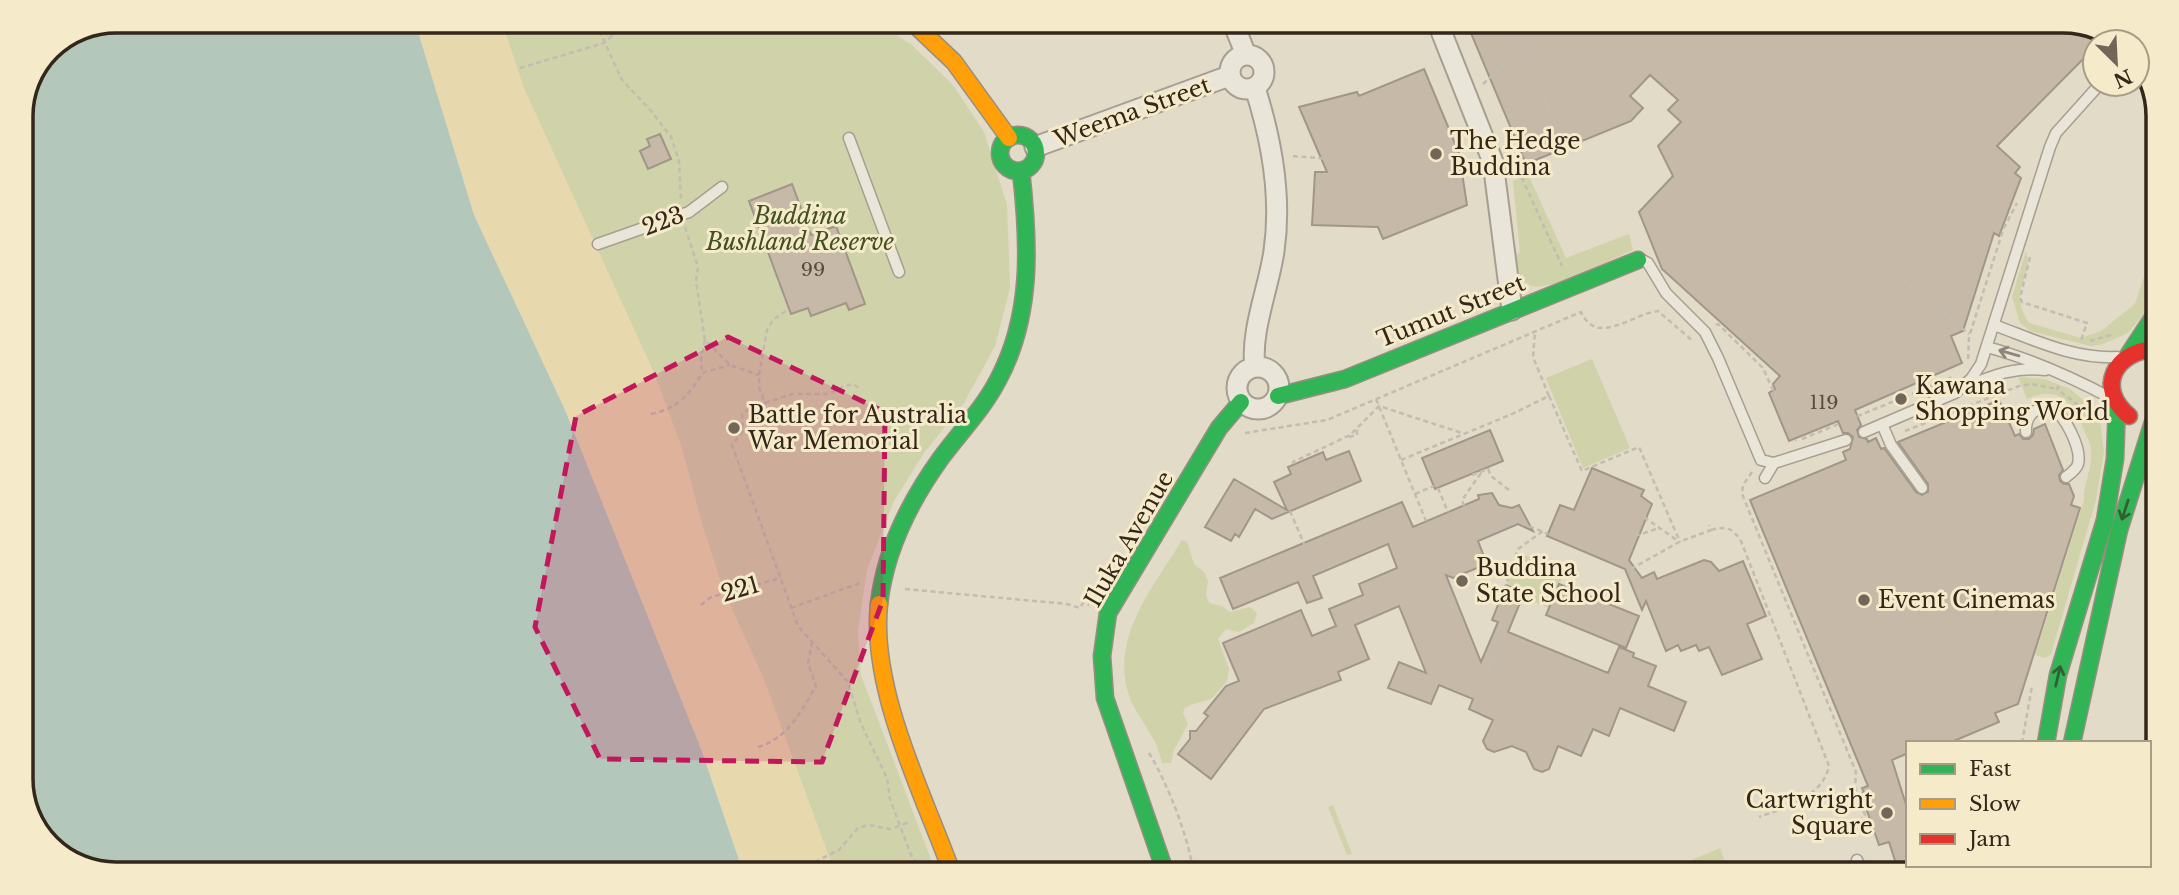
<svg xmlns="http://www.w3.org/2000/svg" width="2179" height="895" viewBox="0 0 2179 895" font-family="'Libre Baskerville',serif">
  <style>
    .green { fill: #d0d2a9 }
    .sand { fill: #e7d9ad }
    .water { fill: #b3c7bb }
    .building { fill: #c6b9a8; stroke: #a19687; stroke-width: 2 }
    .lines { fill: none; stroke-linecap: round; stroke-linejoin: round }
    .lane-casing { stroke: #a69f91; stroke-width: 13 }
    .street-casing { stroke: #a69f91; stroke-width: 23 }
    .fast-casing { stroke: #968f81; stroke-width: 19 }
    .slow-casing { stroke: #968f81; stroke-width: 19 }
    .jam-casing { stroke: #968f81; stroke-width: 19 }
    .path { stroke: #c2bcb1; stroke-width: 2.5; stroke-dasharray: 5 3.5; stroke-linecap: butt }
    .lane { stroke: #eae5d9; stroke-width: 10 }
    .street { stroke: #eae5d9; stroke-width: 19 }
    .fast { stroke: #30b455; stroke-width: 16 }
    .slow { stroke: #ff9f0a; stroke-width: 16 }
    .jam { stroke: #e5322d; stroke-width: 16 }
    .oneway { stroke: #8f867a }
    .oneway2 { stroke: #325f32 }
    .marked { fill: #c2185b; fill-opacity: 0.2; stroke: #c2185b; stroke-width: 5; stroke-dasharray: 14 9; stroke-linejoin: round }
    .poi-dot { fill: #716657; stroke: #f5ebcb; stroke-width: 2.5 }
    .labels { text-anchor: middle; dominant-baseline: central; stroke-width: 6; stroke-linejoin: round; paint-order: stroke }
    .number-label { font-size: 19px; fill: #584c3e }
    .street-label { font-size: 23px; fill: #34271a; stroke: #f5ebcb }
    .poi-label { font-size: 23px; fill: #34271a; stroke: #f5ebcb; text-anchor: start }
    .park-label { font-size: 23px; font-style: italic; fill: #435021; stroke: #f5ebcb }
    .rim { fill: none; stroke: #34271a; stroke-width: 3.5 }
  </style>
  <rect width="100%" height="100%" fill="#e2dbc7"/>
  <path class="green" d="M493,22l386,2 33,21 41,40 31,47 23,73 3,83 -15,58 -31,57 -40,50 -30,48 -27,69 -9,61 3,44 74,195h-104z
    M1528,174l38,84 63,-24 4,16c-20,8 -83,42 -101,36 -12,-4 -16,-20 -20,-31l8,-2 -7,-72z
    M2157,238l-1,56 -14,22 -14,17 -25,11 -12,2 -61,-15 -10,-8 -8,-26 14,-46c9,29 -20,36 3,72l52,15 20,-7 34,-27z
    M1592,359l38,89 -47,20 -37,-90z
    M2018,377l26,2 26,10 18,15 12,18 4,29 -8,49 -45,154 -6,4 -10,-3 49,-155c-1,-17 9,-32 7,-49 0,-7 -4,-14 -7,-21 -10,-27 -26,-46 -57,-31z
    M1182,540l5,2 7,22 10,8 4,9 -2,14 3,8 13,3 8,6 20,-5 7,6 -3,10 -15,9 -13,-3 -8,10 11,30 -2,12 -16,18 -21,6 -6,4 -1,4 5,11 -14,26 -3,13h-9c-2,-7 -4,-15 -7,-21 -9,-18 -23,-33 -28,-53 -14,-56 28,-104 55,-149z
    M1520,553l39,16 4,6 -14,33 -27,-11 2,-4 -18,-7z
    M1333,805l19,49 -5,1 -19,-48z
    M1720,848l9,25h-68z"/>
  <path class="sand" d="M415,22h87l22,66 131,287 27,73 21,79 21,64 39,86 71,193 -92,-1 -41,-120 -136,-339 -91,-195z"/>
  <path class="water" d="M116,21l299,1 59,193 91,195 136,339 41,120 -662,-2 -40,-31 -19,-50v-676l28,-61z"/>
  <path class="building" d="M1468,26l631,2 9,7 -8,7h-5v5l-98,99 23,21 -5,6 6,5 -22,58 -5,-3 -31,98 -12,5 11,27 -107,47 6,15 -4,5 2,7 8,2 1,3 8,-4 5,11 3,-1 32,44 6,3 6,-3v-8l-30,-42 101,-42 16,36 4,-2 4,5h6l4,-4 1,-6 11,-5 18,46 -4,5 1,6 4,3h5l5,12 -3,9 9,3 -62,196 -23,9 4,9 -50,21h-41v10l-16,7 16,51v62h-9l-10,-31 -10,3 -18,-51 3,-1 -2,-5 6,-2 -118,-286 96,-40 -3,-8 7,-3 3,-12 -5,-4h-5l-5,-12 -49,20 -20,-48 6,-4 -2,-5 7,-8 -118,-107 -23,-57 34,-36 -15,-30 23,-24 -13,-12 10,-10 -28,-25 -20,21 13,12 -12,13 -105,43z
    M1424,69l35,84 8,52 -84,34 -5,-12 -66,-2 3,-53h12l-28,-65 58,-15 2,4z
    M660,134l11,25 -23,10 -8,-18 10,-5 -3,-7z
    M792,184l19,51 25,-9 29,78 -16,6 -3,-7 -35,13 -3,-8 -17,6 -42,-113z
    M1490,430l13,31 -68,28 -13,-31z
    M1349,451l12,30 -89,38 -17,-10 -16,28 -4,-3 -4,7 -26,-14 29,-48 53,31 -13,-28 17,-8 -3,-7 35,-15 3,8z
    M1592,468l52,22 -3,6 11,8 -23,56 13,18 12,-6 3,7 47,-19 7,2 8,9 24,-10 23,55 -19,8 15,35 -40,16 -13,-28 -10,4 -3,-6 -15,6 -3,-6 -12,6 -20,-50 -4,9 -17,-41 -78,-33 13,-31 14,5z
    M1492,493l7,12 13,3 7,-3 14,26 -15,-7 -40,17 9,23 -34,14 -7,-3 35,87 17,-40 -6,-2 14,-35 18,8 -16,39 100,41 11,-26 15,6 -1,4 23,9 -8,20 38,16 -12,29 -54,-23 -11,28 -16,-7 -12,27 -23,-10 -9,23 -7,3 -8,-3 -8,-17 -14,-6 -18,6 -7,-3 -4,-8 10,-21 -24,-11 4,-10 -34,-14 -8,19 -43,-16 11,-26 27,11 -27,-67 -44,19 14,34 -31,13 3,8 -77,29 -53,70 -33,-25 12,-15v-8h6l12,-15 -4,-3 22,-27 13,-5 -16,-38 78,-33 11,26 24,-10 -7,-17 34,-14 -4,-11 38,-16 -9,-24 -75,32 9,22 -15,5 -9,-21 -65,27 -13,-31 182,-76 11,25 66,-28 -1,-4z
    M1559,584l80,32 -13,32 -80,-33z"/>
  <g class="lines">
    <g class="lane-casing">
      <path id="lane" d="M849,138l50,134
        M598,244l91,-32 33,-25
        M1640,259l8,4 18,30 39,39 13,26 43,102 13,3 72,-23
        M1994,325c41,15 79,34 123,32
        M1987,347c44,12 82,29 122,50
        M1965,387c27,-11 50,-21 80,-17
        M1882,424l9,21 31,43
        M1864,432l91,-39 16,-14 10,-15 69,-217 6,-14 44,-49
        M2026,432c-1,-16 10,-27 26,-24 13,7 30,41 26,56 -2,6 -7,9 -12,13
        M1765,478l9,-15
        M1857,860l6,13"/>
    </g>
    <g class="street-casing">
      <path id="street" d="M1234,25l12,30
        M1439,26l54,136 19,148
        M1230 72a17 17 0 1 1 34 0a17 17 0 1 1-34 0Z
        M1255,88c17,53 27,108 19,163 -5,36 -24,81 -19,116
        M1035,147l194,-71
        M1237 388a21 21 0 1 1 42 0a21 21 0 1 1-42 0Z"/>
    </g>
    <g class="fast-casing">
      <path id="fast" d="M1000 153a18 18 0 1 1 36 0a18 18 0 1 1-36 0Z
        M2129,354l27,-41
        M1278,396l67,-17 293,-119
        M879,604c6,-53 31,-103 62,-146 19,-26 42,-49 57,-78 35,-65 31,-138 23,-209
        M2046,743l12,-68 47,-155 10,-61 2,-55
        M2072,743l47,-213 34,-108
        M2068,865v8
        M1165,871l-60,-173 -3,-42 6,-43 111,-185 22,-26"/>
    </g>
    <g class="slow-casing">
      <path id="slow" d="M914,24l40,38 55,76
        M879,604c-9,85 43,187 72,266
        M2043,865v9"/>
    </g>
    <g class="jam-casing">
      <path id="jam" d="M2129,416c-34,-28 -14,-65 26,-67"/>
    </g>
    <path class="path" d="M596,23l26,57 30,32 19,25 8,24 2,39
      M1513,29l43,98
      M520,68l84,-25 22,-20
      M1483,84l21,-20
      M1421,142l37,-14
      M1511,154l51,112
      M1293,156l49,4 46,-17 9,8 13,-5
      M685,227l13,40 -2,14 9,59 25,25 29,10
      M2030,257l-10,41 2,4 65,21 -6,17
      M1896,274l73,60
      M2148,292l8,-16
      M786,311l-12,8 -7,11 -8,45v12l6,16 -19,8 -4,4 1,16 -11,14 66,181 50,56 13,42 26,54 3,21 21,56 10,15
      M1716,325l2,-1 45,44 33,73
      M705,340l-4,18 1,15 28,-8
      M2090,341l24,-7
      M1968,359l1,-22 34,-107 14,-27
      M1931,386l21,-9
      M2059,386l-2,3 29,22 6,12
      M1549,396l33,75 57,-24 41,95
      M1376,399l50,122
      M765,403l27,-9h37l13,-7 11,-3 9,6
      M651,414c25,-5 39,-19 51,-41
      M1905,431l114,-45 13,-2 25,5
      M1245,433l82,-13 254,-108c16,35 51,2 77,-1l36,31
      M1349,437l8,-2v-8
      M1802,439l129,-53 2,4
      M1863,455l9,21
      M1401,460l111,-46 37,-18 -16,-39 2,-25
      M1294,464l-1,-2 57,-27 29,-29 86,28
      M1752,472l-9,13 -1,9 114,278 -1,15 10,28 -4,2
      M1472,475l16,-6 3,7 18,14
      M1438,488l10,24
      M1415,494l19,-8
      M1257,506l15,9 14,-6
      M1464,506l-2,-6 19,-27
      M1290,511l26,61
      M1644,517l34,24
      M1605,523l1,-2 32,14 21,-7
      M1711,530c15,-4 21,-3 30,11l88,225c-6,31 -45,42 -70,51
      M1415,531l10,-5
      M1482,535l35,-14 31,13
      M1627,565l9,15
      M1631,569l48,-27 32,-12 -2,-5
      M1311,574l24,-10
      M1474,574l4,10 25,10 15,-45 25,-18
      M1444,587l9,22
      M905,589l162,15 13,4 3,-5 6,2
      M701,605l10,-8 70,-19
      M791,608l69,-25
      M1354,621l17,-7
      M1501,624l-13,32 22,9
      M1313,639l24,-10
      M1488,672l6,-13
      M1476,700l-3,8 12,5
      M2022,743l10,-57
      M758,747c30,-9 43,-35 58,-61l-8,-23 4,-21
      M1568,747l11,5 11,-24
      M1149,753c18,29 40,85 44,118
      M815,862l24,-12 19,-22 11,-3 21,4 20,-7
      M1696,873l19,-8 3,8"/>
    <use href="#lane" class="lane"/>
    <use href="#street" class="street"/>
    <use href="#fast" class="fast"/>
    <use href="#slow" class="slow"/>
    <use href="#jam" class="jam"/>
  </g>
  <defs><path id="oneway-shaft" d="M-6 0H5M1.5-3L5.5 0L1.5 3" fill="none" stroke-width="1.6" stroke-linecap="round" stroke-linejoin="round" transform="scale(1.75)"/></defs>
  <use class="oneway" href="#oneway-shaft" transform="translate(2009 353) rotate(-164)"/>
  <g class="oneway2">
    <use href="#oneway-shaft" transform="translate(2125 510) rotate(108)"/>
    <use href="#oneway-shaft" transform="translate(2058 676) rotate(-77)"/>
  </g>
  <path class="marked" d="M728,337l157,75 -2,188 -61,162 -222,-3 -65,-132 41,-211z"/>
  <g class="poi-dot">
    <circle cx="1436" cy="154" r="7"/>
    <circle cx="1901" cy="399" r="7"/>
    <circle cx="734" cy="428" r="7"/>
    <circle cx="1462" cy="581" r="7"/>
    <circle cx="1864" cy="600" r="7"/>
    <circle cx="1887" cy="813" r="7"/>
  </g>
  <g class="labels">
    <g class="number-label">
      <text x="813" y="269">99</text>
      <text x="1824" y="402">119</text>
    </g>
    <g class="street-label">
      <text transform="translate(1132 112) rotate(-20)">Weema Street</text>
      <text transform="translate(663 221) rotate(-21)">223</text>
      <text transform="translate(1451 311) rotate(-22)">Tumut Street</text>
      <text transform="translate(1129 539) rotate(-60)">Iluka Avenue</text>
      <text transform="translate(740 589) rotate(-16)">221</text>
    </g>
    <g class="poi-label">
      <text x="1450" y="141">The Hedge<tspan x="1450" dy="26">Buddina</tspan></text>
      <text x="1915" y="386">Kawana<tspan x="1915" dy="26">Shopping World</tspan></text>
      <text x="748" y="415">Battle for Australia<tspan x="748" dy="26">War Memorial</tspan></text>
      <text x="1476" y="568">Buddina<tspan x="1476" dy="26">State School</tspan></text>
      <text x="1878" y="600">Event Cinemas</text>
      <text x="1873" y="800" text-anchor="end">Cartwright<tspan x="1873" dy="26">Square</tspan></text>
    </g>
    <g class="park-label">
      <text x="800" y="216">Buddina<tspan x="800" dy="26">Bushland Reserve</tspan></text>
    </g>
  </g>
  <path d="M0 0H2179V895H0ZM116 33H2063A83 83 0 0 1 2146 116V779A83 83 0 0 1 2063 862H116A83 83 0 0 1 33 779V116A83 83 0 0 1 116 33Z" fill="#f5ebcb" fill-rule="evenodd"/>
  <path class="rim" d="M116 33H2063A83 83 0 0 1 2146 116V779A83 83 0 0 1 2063 862H116A83 83 0 0 1 33 779V116A83 83 0 0 1 116 33Z"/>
  <rect x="1906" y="741" width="245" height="126" fill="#f5ebcb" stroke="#a89d84" stroke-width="2"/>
  <rect x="1920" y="764" width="35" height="10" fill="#30b455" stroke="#a89d84" stroke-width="2"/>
  <text x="1969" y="776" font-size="21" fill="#34271a">Fast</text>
  <rect x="1920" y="799" width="35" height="10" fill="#ff9f0a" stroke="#a89d84" stroke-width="2"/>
  <text x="1969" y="811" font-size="21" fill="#34271a">Slow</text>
  <rect x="1920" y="834" width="35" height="10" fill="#e5322d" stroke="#a89d84" stroke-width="2"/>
  <text x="1969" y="846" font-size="21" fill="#34271a">Jam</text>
  <g transform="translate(2116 63) rotate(156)"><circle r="33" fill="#f5ebcb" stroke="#a89d84" stroke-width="2"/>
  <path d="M0-5L12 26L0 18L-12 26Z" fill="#716657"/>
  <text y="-10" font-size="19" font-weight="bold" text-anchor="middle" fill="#34271a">N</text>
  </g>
</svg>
